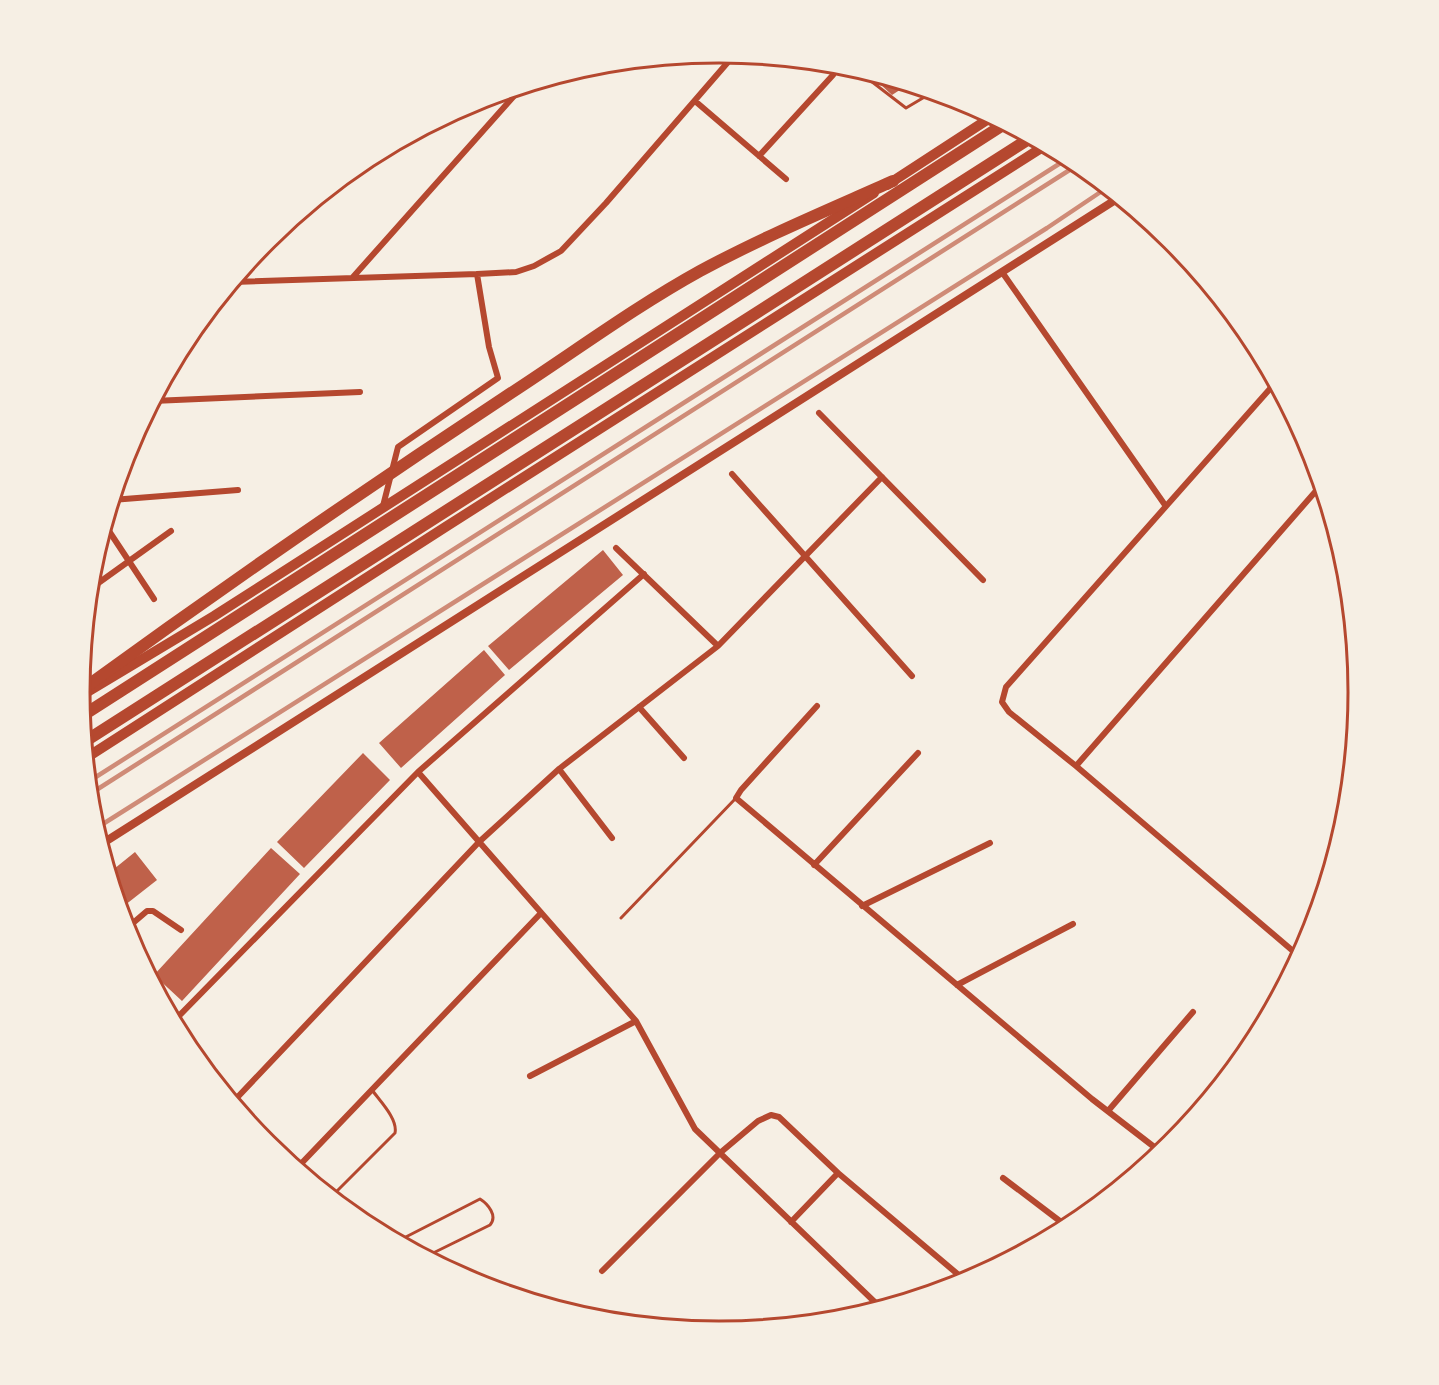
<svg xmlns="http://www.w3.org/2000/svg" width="1439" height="1385" viewBox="0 0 1439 1385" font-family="Quicksand,sans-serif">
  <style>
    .building { fill: #bf614a }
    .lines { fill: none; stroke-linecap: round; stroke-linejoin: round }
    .service { stroke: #b5482f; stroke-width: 3 }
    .minor { stroke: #b5482f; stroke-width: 6 }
    .tertiary { stroke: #b5482f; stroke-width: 8 }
    .primary { stroke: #b5482f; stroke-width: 10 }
    .motorway { stroke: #b5482f; stroke-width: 12 }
    .rail { stroke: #cf8b77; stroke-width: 4.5 }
    .rim { fill: none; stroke: #b5482f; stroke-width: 3 }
  </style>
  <rect width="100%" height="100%" fill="#f6efe4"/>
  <path class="building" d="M867,72l36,10 6,2 -17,11z
    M603,550l20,25 -114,95 -21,-24z
    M484,650l21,25 -104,93 -22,-25z
    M363,753l27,27 -86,88 -27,-26z
    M271,848l29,26 -118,127 -28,-26z
    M135,852l22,28 -37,29 -11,-36z
    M158,992l13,13 -5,4 -8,-16z"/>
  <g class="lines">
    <path class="service" d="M854,68l52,40 27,-16
      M1358,711c-7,-14 -11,-22 0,-35
      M621,918l115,-120
      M331,1197l64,-64c3,-14 -15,-32 -23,-43
      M396,1242l84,-43c8,5 18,17 10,26l-65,32"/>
    <path class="minor" d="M695,101l91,78
      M759,156l74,-81
      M1002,272l163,233
      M353,277l169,-190
      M233,282l244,-8 39,-2 18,-6 27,-15 45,-48 129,-149
      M1276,382l-270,305 -4,15 7,10 67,54 224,191
      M153,401l207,-9
      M819,413l164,167
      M732,474l180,202
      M112,500l126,-10
      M383,506l15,-59 100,-69 -9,-31 -12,-73
      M105,525l49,74
      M616,548l102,98
      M90,589l81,-58
      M817,706l-76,84 -5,8 356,301 70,54
      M639,707l45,51
      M1076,766l246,-282
      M559,769l53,69
      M418,772l218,249 59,108 187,180
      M814,865l104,-112
      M862,906l128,-63
      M126,929l21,-18h6l28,19
      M957,985l116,-61
      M173,1022l245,-250 226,-198
      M530,1076l106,-55
      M232,1103l247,-261 80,-73 159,-123 164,-169
      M1108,1111l85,-99
      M296,1169l245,-256
      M1003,1178l66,50
      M791,1222l47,-49
      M602,1271l118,-118 38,-32 13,-6 8,2 59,56 129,109"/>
    <path class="tertiary" d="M100,845l1020,-648"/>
    <path class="primary" d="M887,185l106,-69
      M84,694l130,-78 660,-423
      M86,758l361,-232 599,-381"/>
    <path class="motorway" d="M80,691c139,-101 281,-199 425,-294 65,-42 128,-89 195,-126 63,-34 128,-61 193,-90
      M82,716l924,-593
      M84,742l948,-605"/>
    <path class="rail" d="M88,782l982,-625
      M90,794l989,-630
      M95,829l952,-601 61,-41"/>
  </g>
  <path d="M0 0H1439V1385H0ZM90 692a629 629 0 1 1 1258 0a629 629 0 1 1-1258 0Z" fill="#f6efe4" fill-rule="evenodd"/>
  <path class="rim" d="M90 692a629 629 0 1 1 1258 0a629 629 0 1 1-1258 0Z"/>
</svg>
